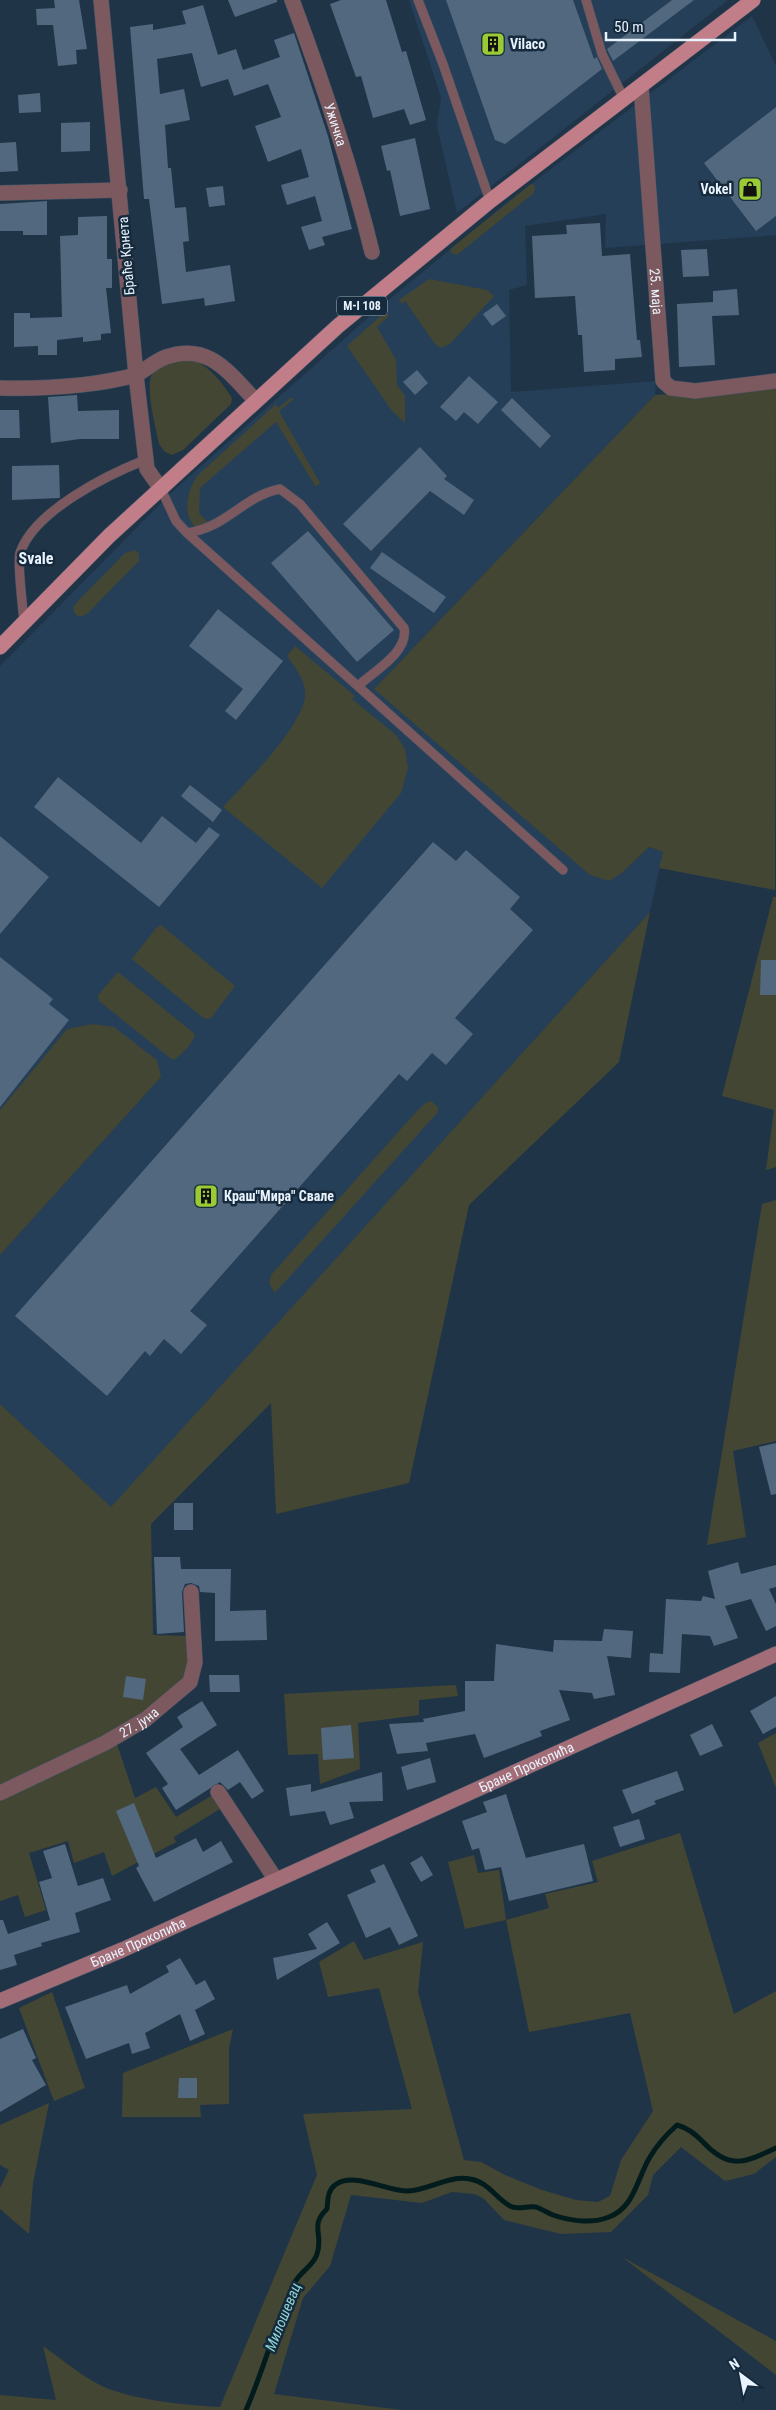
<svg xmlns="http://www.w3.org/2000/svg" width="776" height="2410" viewBox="0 0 776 2410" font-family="'Roboto Condensed',sans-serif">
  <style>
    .built { fill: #253f58 }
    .green { fill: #434633 }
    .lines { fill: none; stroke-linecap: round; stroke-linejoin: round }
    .stream { stroke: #021c1d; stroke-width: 5 }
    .building { fill: #52687e }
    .lane-casing { stroke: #405365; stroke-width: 10 }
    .street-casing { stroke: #405365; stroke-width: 16 }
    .secondary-casing { stroke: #405365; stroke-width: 16 }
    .primary-casing { stroke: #405365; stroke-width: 16 }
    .lane { stroke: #7b595e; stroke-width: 9 }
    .street { stroke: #7b595e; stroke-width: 15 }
    .secondary { stroke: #a26d76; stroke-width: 15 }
    .primary { stroke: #c17d88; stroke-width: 15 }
    .labels { text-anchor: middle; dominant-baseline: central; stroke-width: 5; stroke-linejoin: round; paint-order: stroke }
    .shield { fill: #162a3d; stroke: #a9b7c3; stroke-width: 1 }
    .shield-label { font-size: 12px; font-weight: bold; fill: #e8f3fd }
    .poi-label { font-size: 14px; font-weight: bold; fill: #e8f3fd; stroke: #162a3d; text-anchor: start }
    .street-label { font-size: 14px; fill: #e8f3fd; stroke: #162a3d }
    .water-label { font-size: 15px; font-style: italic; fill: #8dd4d3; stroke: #162a3d }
    .quarter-label { font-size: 16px; font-weight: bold; fill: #e8f3fd; stroke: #162a3d }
  </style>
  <rect width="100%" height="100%" fill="#203448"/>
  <path class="built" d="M409,0h319l-271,213 -20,-87 4,-29z
    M752,16l24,50v169l-171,13 1,-34 -81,12 2,59 -18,5 2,102 145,-11 -1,14 -281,294 248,184 27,-26 14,5 -13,60 -539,596 -111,-104v-149l161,-178 -69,-53 -25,5 -67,81v-444l172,-174 207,-184 131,-108z"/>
  <path class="green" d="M531,184l4,1 -1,8 -77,62 -6,-2 -1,-3 4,-4z
    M429,279l58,11 7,6 -43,47 -10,5 -6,-4 -30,-43 -3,3 -3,-4z
    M386,311l3,5 -12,11 19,33 1,25 8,11v27l-13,-12 -45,-65z
    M191,358c18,8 31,24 41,40l-1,6 -48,46 -11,5 -7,-3 -6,-8c-3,-16 -16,-62 -5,-73 8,-9 26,-10 37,-13z
    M776,387l-1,503 -116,-22 4,-16 -14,-5 -27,26 -13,8 -19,-6 -216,-186 281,-294z
    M292,397l1,3 -14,11 41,72 -4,4 -40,-65 -76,66 -1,25 11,11 -10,8c-19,-15 -14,-38 -3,-56l79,-72 2,4z
    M135,550l4,4v7l-51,52 -8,4 -5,-3 -2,-7 4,-5 48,-49z
    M295,646l60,50 -3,3 44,36 9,14 3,19 -7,25 -79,95 -99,-81c23,-25 77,-77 82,-110 2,-15 -10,-30 -18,-41z
    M773,897h3v270l-10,3 8,-60 -52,-14z
    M650,912l-31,150 -150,143 -60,278 -133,31 -5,-111 -120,121 2,111 35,1v31l-5,16 -32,25 -78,46 -73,34v-384l111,103z
    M161,925l74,61 -24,32 -5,1 -4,-2 -70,-58 24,-31z
    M118,972l77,62c-2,9 -14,22 -22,26l-3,-2 -71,-57 -1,-6z
    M92,1024l22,3 43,33 4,17 -161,178v-145l67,-81z
    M431,1101l7,6v5l-163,181 -6,-10 2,-8 144,-162 9,-9z
    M776,1200v241l-43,10 13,86 -39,8 55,-341z
    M456,1685l2,11 -39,4v15l-61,8 2,46 -40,15 -2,-30 -30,1 -4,-61z
    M776,1733v55l-18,-45z
    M116,1741l19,57 21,-11 20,30 35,-21 9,13 -46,28 2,5 -64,34 -8,-24 -30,11 -6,-22 -39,12 17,57 -21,7 -7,-22 -18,6v-103z
    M680,1833l54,181 42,-23v166l-22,17 -29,7 -44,-34 -28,28 -5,20 -37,37 -50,2 -57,-14 -21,-22 -9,-4 -22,-2 -30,11 -71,-8 -21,71 -27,32 -29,96 128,16h-402v-15l56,5 -13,-54c23,16 47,38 75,46 32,10 69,13 102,15l97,-232 -14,-61 109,-5 -33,-121 -51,9 -9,-35 35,-21 10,19 59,-18 -5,50 46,168 17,2 24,13 37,15 34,10 22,2 12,-6 11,-36 32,-49 -23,-98 -101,19 -23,-112 -41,9 -17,-67 26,-7 4,18 21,-3 7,50 43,-12 -4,-14 53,-12 -6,-21z
    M52,1992l33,96 -31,13 -35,-93z
    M233,2029l-4,19v56l-29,1 1,12h-79l1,-44z
    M49,2103l-16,80 -4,51 -29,-25v-21l9,-18 -9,-5v-40z
    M622,2257l154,84v34z"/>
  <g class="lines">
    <path class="stream" d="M246,2410c18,-41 29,-85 48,-126 5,-12 19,-17 23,-30 7,-20 -8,-28 10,-45 1,-8 0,-18 8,-24 19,-14 50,6 73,6 21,-1 41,-16 62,-12 19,3 25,19 40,27 9,5 17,-1 26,1 6,2 12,6 17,8 17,6 39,9 56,2 26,-10 28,-39 41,-60 7,-12 17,-23 27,-32 11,3 18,9 26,17 26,28 41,21 73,6"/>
  </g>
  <path class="building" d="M54,0h25l8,49 -11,1 1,14 -19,2 -5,-41h-16l-1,-16 19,-1z
    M228,0h49v2l-42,15z
    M341,0h45l16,52 4,-1 20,69 -16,5 -6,-16 -31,9 -12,-42 -5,1 -26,-73z
    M446,0h127l21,59 3,-2 5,12 -97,75 -10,-4z
    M672,0h22l-81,61 -6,-12z
    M203,5l15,50 18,-6 7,21 37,-13 -6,-17 20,-7 34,103 24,93 -30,8 3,8 -16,5 -8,-23 21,-6 -7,-25 -28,9 -6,-20 28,-8 -8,-28 -33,13 -13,-36 26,-9 -13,-33 -34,12 -6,-17 -27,8 -9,-34 -35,6 3,35 24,-5 6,31 -25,5 3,43h3l4,40 11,-1 3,34 -6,1 3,30 44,-7 5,36 -30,5 -1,-8 -42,6 -13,-105h-5l-14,-172 23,-3v6l33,-6 -4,-13z
    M40,93l1,19 -22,1 -1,-18z
    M776,107v109l-20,15 -52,-68z
    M90,122v29l-29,1v-29z
    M415,138l15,71 -30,7 -10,-46 -3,1 -6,-25z
    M16,142l2,29 -18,1v-29z
    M223,186l2,19 -16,2 -3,-19z
    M47,201v34h-24v-4h-23v-27z
    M107,216v43h5v29h-6l5,45 -10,1v6l-18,2v-5l-26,3v15h-19v-9l-24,1v-34h16v5l32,-1 -2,-81 18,-1v-18z
    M600,223l2,33 28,-2 7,86h3l2,17 -27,2v11l-31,2 -2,-37h-4l-3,-39 -40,2 -3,-62 35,-2 -1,-9z
    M707,249l2,27 -26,1 -2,-27z
    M737,289l2,26 -27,1 3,49 -36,2 -2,-63 36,-2v-11z
    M497,304l9,12 -14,10 -9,-12z
    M417,370l11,13 -13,12 -12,-13z
    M469,376l29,26 -20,22 -14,-12 -8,9 -16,-14z
    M77,395l1,16 41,-1v29h-39l-29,4 -3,-46z
    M512,398l39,38 -11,12 -39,-38z
    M0,410h19l1,28h-20z
    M420,447l27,29 -3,3 30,21 -10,15 -34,-24 -59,60 -28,-27z
    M59,465l1,33 -48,2v-34z
    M308,531l86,99 -37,32 -86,-99z
    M382,552l64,45 -12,16 -64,-45z
    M218,609l65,52 -47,59 -11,-9 18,-22 -54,-43z
    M58,777l83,66 21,-27 34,27 13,-16 11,8 -61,72 -125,-100z
    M190,785l32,25 -9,12 -32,-26z
    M0,836l49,41 -49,57z
    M433,842l23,19 10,-11 54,47 -10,12 23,21 -78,88 18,16 -27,31 -14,-12 -25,28 -8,-7 -209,237 17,14 -26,29 -17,-15 -14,17 -5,-5 -38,45 -92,-80z
    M0,957l53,42 -4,5 20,16 -69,87z
    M761,960h15v35h-16z
    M776,1443v51l-5,1 -12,-48z
    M174,1503h19v27h-19z
    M154,1557h26l1,12h50l-1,42 36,-1 1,30 -52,1v-48l-15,-1 -1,-6 -8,-3 -6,1 -3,8 2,40 -27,2z
    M738,1562l3,12 35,-9v22l-7,2 7,15v22l-10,5 -15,-32 -26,7 13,32 -24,8 -4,-10 -28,-2 -2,39 -31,-1 1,-19 13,1 3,-55 35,2 2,-5 12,3 -7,-28z
    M604,1629l29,2 -2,27 -24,-2 8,39 -21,4 -2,-6 -33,-3 11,30 -30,11 2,5 -58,22 -9,-24 -49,9 2,8 -31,3 -8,-30 35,-2 -1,-3 42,-8v-30h29l2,-37 57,8 1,-12 48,1z
    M209,1675h30l1,17h-30z
    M126,1676l20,3 -3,21 -20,-3z
    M776,1696v31l-13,7 -13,-23z
    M202,1701l15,24 -37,24 19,26 39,-25 26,41 -12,8 -12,-17 -12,8 -8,-8 -44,28 -14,-22 6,-4 -22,-31 37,-26 -6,-10z
    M712,1724l11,22 -23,10 -10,-21z
    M351,1725l3,33 -31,2 -2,-32z
    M430,1758l6,24 -29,8 -6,-23z
    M677,1771l7,19 -30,11 2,3 -24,10 -10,-24z
    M382,1772l1,29 -34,1 5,16 -24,7 -5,-14 -35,5 -4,-28 25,-4v8z
    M506,1794l20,64 58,-14 9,37 -84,20 -8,-34 -16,3 -6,-22 -7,2 -10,-29 25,-9 -4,-10z
    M134,1803l22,55 40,-20 7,14 18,-11 12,21 -79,40 -18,-34 3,-2 -23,-55z
    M639,1819l6,20 -25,8 -7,-20z
    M65,1844l13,42 25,-8 8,22 -36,13 5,19 -39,11 1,3 -28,9 3,10 -17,5v-50h3l5,14 42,-14 -11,-38 13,-4 -9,-27z
    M422,1856l11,19 -12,7 -11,-19z
    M384,1864l34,72 -19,9 -9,-18 -24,11 -19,-43 29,-13 -6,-12z
    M327,1922l13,21 -63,37 -4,-22 44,-9 -9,-15z
    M180,1958l16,27 9,-5 10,19 -20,11 10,24 -15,7 -10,-27 -35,19 5,15 -18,6 -3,-11 -43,16 -21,-52 62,-22 3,9 39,-22 -3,-6z
    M23,2029l13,29 -4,2 14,25 -46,27v-73z
    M179,2078h18v20h-19z"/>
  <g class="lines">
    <g class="lane-casing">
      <path id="lane" d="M418,0l25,64 47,137
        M586,0l16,54 22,45
        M161,489l15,32 11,12 376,337
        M187,533c41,-6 56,-37 93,-44l20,15 104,124c5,24 -30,43 -46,58
        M24,622c-1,-14 -7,-59 -4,-69 14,-42 87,-78 125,-93"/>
    </g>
    <g class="street-casing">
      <g id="street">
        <path id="s1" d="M292,0c31,83 59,166 80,252"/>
        <path id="s2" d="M641,86l22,295 8,7 24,3 81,-10"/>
        <path d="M0,193l120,-3"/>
        <path d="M0,388c46,1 91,-1 136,-13l-35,-375"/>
        <path d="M161,489l-14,-20 -11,-94c9,-5 19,-14 30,-18 43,-15 63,16 90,44"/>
        <path d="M218,1792l58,88"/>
        <path id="s3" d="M0,1793l105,-50 41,-24 44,-37 5,-20 -4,-70"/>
      </g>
    </g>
    <g class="secondary-casing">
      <g id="secondary">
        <path id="s4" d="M0,2001l122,-51 654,-296"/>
      </g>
    </g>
    <g class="primary-casing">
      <path id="primary" d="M0,647l109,-111 229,-210 152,-125 263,-201"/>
    </g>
    <use href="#lane" class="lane"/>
    <use href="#street" class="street"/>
    <use href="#secondary" class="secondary"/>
    <use href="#primary" class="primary"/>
  </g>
  <defs>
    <g id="building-square" transform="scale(1.25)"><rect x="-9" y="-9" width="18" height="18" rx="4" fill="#9acb34" stroke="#162a3d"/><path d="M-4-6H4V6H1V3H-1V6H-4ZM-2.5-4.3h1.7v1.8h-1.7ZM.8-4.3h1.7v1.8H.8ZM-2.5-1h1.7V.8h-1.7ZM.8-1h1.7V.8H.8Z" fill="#111"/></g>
    <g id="shop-square" transform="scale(1.25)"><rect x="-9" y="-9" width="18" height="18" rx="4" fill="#9acb34" stroke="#162a3d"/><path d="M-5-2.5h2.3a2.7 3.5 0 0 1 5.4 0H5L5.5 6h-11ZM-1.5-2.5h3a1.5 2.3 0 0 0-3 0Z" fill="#111"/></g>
  </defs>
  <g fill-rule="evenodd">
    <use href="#building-square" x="493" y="44"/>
    <use href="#shop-square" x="750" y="189"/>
    <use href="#building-square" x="206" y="1196"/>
  </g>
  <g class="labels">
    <rect class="shield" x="337" y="296.5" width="50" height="19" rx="4"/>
    <g class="shield-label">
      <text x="362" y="306">M-I 108</text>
    </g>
    <g class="poi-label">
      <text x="510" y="44">Vilaco</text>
      <text x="732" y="189" text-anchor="end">Vokel</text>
      <text x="224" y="1196">Краш"Мира" Свале</text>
    </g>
    <g class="street-label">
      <text stroke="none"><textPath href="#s1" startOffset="132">Ужичка</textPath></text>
      <text transform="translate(126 256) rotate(-95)">Браће Крнета</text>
      <text stroke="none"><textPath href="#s2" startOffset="206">25. маја</textPath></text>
      <text stroke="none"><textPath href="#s3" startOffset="156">27. јуна</textPath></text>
      <text stroke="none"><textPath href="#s4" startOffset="576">Бране Прокопића</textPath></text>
      <text stroke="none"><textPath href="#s4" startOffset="150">Бране Прокопића</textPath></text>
    </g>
    <g class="water-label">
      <text transform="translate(283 2317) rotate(-68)">Милошевац</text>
    </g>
    <g class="quarter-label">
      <text x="36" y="558">Svale</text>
    </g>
  </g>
  <g transform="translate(741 2375) rotate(328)" stroke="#162a3d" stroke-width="4" paint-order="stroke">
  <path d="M0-4L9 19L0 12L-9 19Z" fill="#e8f3fd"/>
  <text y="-8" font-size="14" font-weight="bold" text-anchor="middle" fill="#e8f3fd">N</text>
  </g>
  <path d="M606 32v8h129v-8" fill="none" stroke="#e8f3fd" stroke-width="2.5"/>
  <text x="614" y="32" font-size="15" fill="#e8f3fd" stroke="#162a3d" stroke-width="4" paint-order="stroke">50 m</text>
</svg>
